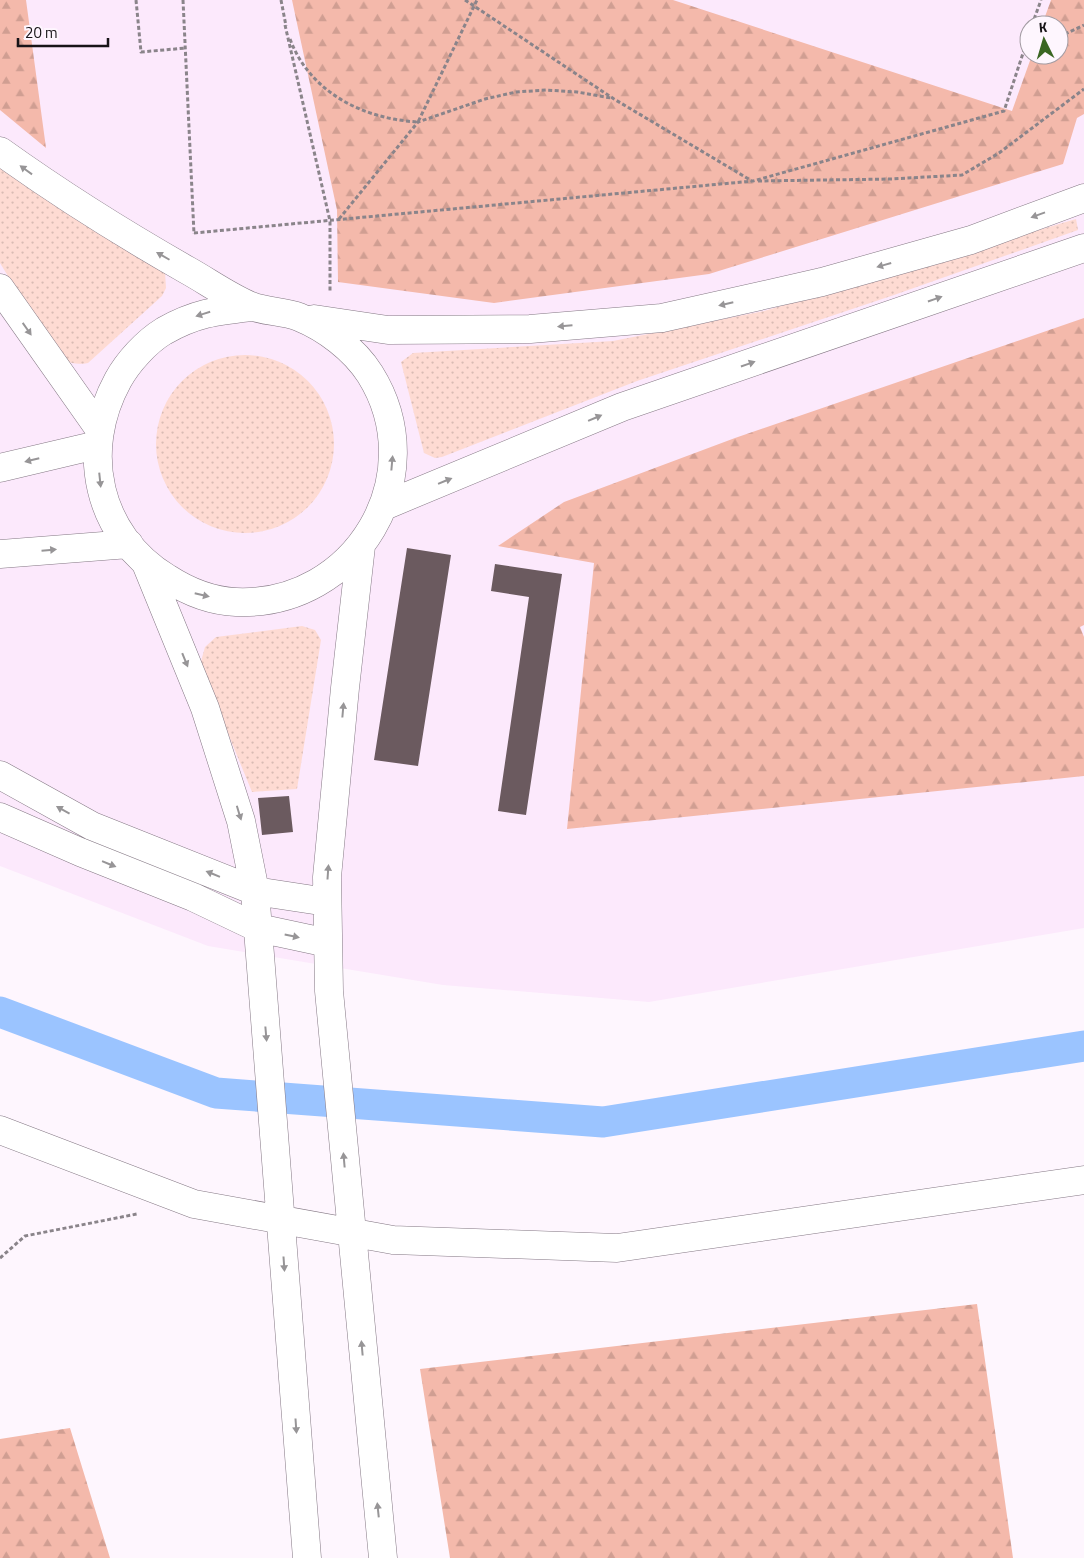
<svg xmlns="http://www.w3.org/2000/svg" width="1084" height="1558" viewBox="0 0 1084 1558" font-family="'Titillium Web',sans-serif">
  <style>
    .built { fill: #fce9fc; fill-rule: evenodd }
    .grass { fill: url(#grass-dots) }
    .forest { fill: url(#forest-firs) }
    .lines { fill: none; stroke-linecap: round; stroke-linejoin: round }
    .canal { stroke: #9bc4ff; stroke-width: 31 }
    .building { fill: #6b5a5f }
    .minor-casing { stroke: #847884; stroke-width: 29 }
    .path { stroke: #8a848a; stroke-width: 3; stroke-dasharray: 4 2.5; stroke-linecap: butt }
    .minor { stroke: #fff; stroke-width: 28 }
    .oneway { fill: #979597 }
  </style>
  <defs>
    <pattern id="grass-dots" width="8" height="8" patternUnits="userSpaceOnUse" patternTransform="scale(1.25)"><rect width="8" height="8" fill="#fedbd3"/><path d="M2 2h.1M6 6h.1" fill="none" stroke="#d9bbb4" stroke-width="1.8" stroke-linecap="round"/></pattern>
    <pattern id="forest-firs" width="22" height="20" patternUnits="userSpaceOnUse" patternTransform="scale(1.25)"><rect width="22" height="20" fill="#f4b9ab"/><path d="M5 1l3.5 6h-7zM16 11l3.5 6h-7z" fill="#d09e92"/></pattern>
  </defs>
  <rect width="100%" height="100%" fill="#fef6fe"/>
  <path class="built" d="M0,0h1084v928l-435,74 -206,-17 -235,-39 -208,-80zM1029,25h30v30h-30z"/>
  <path class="grass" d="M0,164l165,108 1,16 -4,8 -74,67c-16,3 -24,-2 -35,-13l-53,-87z
    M1076,219l2,11 -184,65 -257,86 -195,76 -7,1 -11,-5 -23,-91 12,-9 200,-12 151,-30z
    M156 444a89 89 0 1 1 178 0a89 89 0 1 1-178 0Z
    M302,626l13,4 6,10 -24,149 -45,3 -52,-127 5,-18 11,-10z"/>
  <path class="forest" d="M0,0h26l20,148 -46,-38z
    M292,0h381l339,111 20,-56h27v-30h-17l9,-25h33v114l-7,4 -14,46 -354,110 -215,29 -156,-21 -1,-72z
    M1084,318v307l-4,2 4,10v139l-517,53 27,-266 -96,-17 66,-44 171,-64z
    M977,1304l36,254h-563l-30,-189z
    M70,1428l40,130h-110v-119z"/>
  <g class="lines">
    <path class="canal" d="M0,1012l216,81 387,29 481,-76"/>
  </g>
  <path class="building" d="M407,548l44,7 -33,211 -44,-6z
    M495,564l67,10 -36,241 -28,-4 31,-214 -38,-6z
    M289,796l4,36 -31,3 -4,-37z"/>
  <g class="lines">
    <g class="minor-casing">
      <path id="minor" d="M0,151c60,43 122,82 187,119 20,11 42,27 64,36 15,6 33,5 48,11 27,11 55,32 71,57 64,102 -14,233 -134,228 -24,-1 -49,-11 -69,-24 -70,-43 -88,-127 -49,-198 10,-18 28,-38 46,-49 32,-18 52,-20 87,-24
        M0,288l100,142
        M314,319l74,11 142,-1 132,-11 160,-36 149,-42 113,-42
        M0,468l97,-23
        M384,506l238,-99 462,-159
        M361,546l-16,142 -18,189 2,114 54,567
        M0,554l129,-10
        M147,566l58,142 36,113 14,70 52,667
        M0,775l92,51 163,65 72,11
        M0,817l80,35 113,45 65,31 70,15
        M0,1130l194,74 199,36 224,8 467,-68"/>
    </g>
    <path class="path" d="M136,0l5,52 45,-4
      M183,0l11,234
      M281,0l5,26
      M465,0l149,99 138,82
      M285,25l45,196v71
      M1032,25l9,-25
      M1059,37l25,-12
      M290,39c20,54 74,80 128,83l59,-122
      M758,181l133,-2 71,-4 37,-22 85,-64
      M339,219l79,-97 67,-23 31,-7 30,-2 31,2 34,6
      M194,233l559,-52 251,-70 25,-76
      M0,1258l25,-22 112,-22"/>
    <use href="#minor" class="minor"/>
  </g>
  <defs><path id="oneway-solid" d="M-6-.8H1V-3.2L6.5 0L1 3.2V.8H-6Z" transform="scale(1.25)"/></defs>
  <g class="oneway">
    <use href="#oneway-solid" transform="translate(26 170) rotate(-144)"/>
    <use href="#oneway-solid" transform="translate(1038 215) rotate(160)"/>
    <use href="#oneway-solid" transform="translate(163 256) rotate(-150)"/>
    <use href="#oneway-solid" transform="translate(884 265) rotate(164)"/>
    <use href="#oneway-solid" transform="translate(935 299) rotate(-19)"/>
    <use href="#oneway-solid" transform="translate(726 304) rotate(167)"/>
    <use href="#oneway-solid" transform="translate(203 314) rotate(163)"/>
    <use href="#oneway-solid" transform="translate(565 326) rotate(175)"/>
    <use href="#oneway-solid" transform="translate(27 329) rotate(55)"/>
    <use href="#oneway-solid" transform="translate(748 364) rotate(-19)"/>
    <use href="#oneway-solid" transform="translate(595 418) rotate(-23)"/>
    <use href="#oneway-solid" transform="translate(32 460) rotate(166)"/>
    <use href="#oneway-solid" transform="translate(392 463) rotate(-85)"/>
    <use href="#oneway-solid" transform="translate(100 480) rotate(84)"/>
    <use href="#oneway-solid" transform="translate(445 481) rotate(-22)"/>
    <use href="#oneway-solid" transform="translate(49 550) rotate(-5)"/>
    <use href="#oneway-solid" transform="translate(202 595) rotate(13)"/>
    <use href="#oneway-solid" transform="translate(185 660) rotate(68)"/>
    <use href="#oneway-solid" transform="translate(343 710) rotate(-85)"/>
    <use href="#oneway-solid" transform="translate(63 810) rotate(-151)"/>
    <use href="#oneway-solid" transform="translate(239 813) rotate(73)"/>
    <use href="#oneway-solid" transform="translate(109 864) rotate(22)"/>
    <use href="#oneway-solid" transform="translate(328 872) rotate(-86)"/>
    <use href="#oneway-solid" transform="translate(213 874) rotate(-158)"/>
    <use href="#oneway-solid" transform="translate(292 936) rotate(12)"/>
    <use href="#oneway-solid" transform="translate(266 1034) rotate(85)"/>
    <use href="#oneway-solid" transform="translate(344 1160) rotate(-95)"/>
    <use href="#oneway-solid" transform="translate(284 1264) rotate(86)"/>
    <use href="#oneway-solid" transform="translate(362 1348) rotate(-95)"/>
    <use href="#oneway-solid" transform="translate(296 1426) rotate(86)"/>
    <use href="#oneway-solid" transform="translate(378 1510) rotate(-96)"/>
  </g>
  <g transform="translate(1044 40) rotate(355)"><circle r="24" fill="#fef6fe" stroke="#a29ba2"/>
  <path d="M0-4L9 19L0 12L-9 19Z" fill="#3a6623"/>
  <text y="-8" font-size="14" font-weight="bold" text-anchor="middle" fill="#171317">K</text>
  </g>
  <path d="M18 38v8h90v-8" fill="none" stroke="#171317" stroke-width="2.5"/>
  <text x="25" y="38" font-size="15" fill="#171317" stroke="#fef6fe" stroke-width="4" paint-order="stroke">20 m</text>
</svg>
